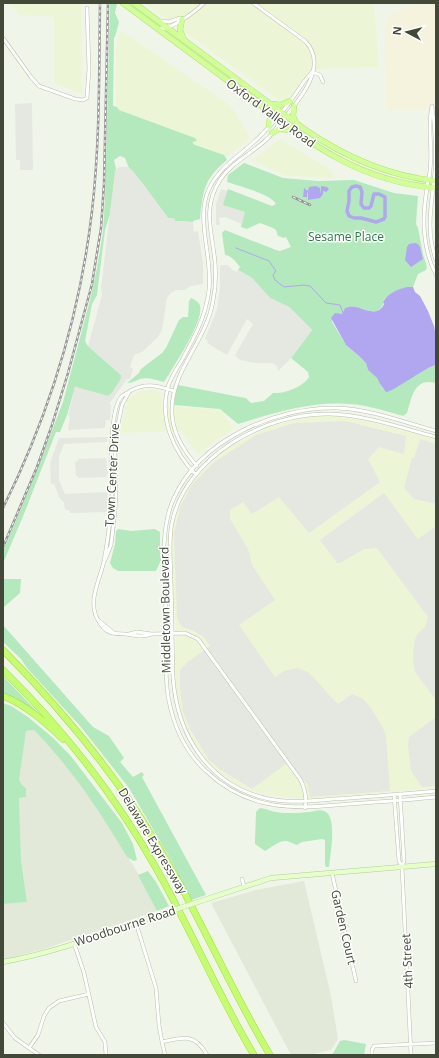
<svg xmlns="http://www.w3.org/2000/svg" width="439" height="1058" viewBox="0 0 439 1058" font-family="'Open Sans',sans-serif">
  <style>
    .residential { fill: #e2e9d8 }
    .commercial { fill: #ecf6d6 }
    .medical { fill: #f5f2de }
    .green { fill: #b3e9bd }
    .parking { fill: #e5e7e1 }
    .water { fill: #b1a7f1 }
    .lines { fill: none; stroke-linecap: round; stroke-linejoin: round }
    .stream { stroke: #b1a7f1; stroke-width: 1 }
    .canal { stroke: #b1a7f1; stroke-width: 3.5 }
    .minor-casing { stroke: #b9c1ac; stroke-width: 4 }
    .secondary-casing { stroke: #b4ce95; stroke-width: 5.5 }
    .primary-casing { stroke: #afe469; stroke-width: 6 }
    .motorway-casing { stroke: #a3dd3b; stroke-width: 7 }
    .minor { stroke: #fff; stroke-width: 3 }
    .secondary { stroke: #e5fecb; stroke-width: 4.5 }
    .primary { stroke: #d2fe9a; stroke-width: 5 }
    .motorway { stroke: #c4fd6d; stroke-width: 6 }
    .rail-casing { stroke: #989898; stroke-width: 2.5 }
    .rail { stroke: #fff; stroke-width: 1; stroke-dasharray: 3; stroke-linecap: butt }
    .secondary-bridge-casing { stroke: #b4ce95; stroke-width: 5.5; stroke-linecap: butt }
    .secondary-bridge { stroke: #e5fecb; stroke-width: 4.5 }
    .labels { text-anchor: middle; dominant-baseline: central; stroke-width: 3; stroke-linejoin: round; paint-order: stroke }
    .street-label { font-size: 12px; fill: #434938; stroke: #fff }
    .park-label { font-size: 12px; fill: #2a7c47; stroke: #fff }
  </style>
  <rect width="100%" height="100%" fill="#f0f5ea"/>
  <path class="residential" d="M34,730l27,28 32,43 48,77 16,33 -113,38 -41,11v-56l24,-2 -6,-42 -3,-80 8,-49z
    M304,881l27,115 7,43 -7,11 -22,5h-18l-80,-152 45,-13z"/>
  <path class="commercial" d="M10,3h71l1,91 -28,-11v-66l-35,-2z
    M145,3h228l2,12 4,52 -61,2 -35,34z
    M120,30l110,75 21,33 -59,46 -76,-72v-65z
    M281,139l50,31 3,8 -48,-2 -34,-16z
    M153,389l8,5v11l59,5 14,18 -36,26 -18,-23 -60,2 7,-34 10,-7z
    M323,415l35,4 78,20v349l-123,11 -21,-1 -25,-3 -15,-4 -16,-7 -19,-12 -14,-15 -10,-16 -8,-15 -7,-21 -4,-41 2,-23 -2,-37 -2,-58 1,-19 4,-16 5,-11 11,-20 26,-25 12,-9 27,-14 17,-7 28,-7z"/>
  <path class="medical" d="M422,3h14v106l-50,1 -1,-80 3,-11 8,-9z"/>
  <path class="green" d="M110,3l7,1 -2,9 4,9 -4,15h-1l-1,69 4,1 2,3 76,28 2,3 -5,1 3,3 29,10 3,5c-23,19 -24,30 -27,59l-7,2v1l-18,-1v-2l-7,-1 -25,-34 -14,-16 -4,-10 -5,-2 -6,4 2,9 -6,45 -5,16 -8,65 -5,9 -7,37 3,5 33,29 1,3 -10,15 -4,3 -33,-9 -8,28 -7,17h-4l-32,82 -20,47 -1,11v-21l27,-64 33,-85 27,-102 7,-32 6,-36 2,-34z
    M244,163l39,15 35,3 36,-1 40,13 24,3 -2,28 2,4 5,26 4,13 -1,3 -8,4 -5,13c-11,0 -21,6 -29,12 -3,21 -17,9 -29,8 -3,-1 -7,0 -10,1l-3,6h-8l-2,8 14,23 13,11 7,7 2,7 9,8 6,11 17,-4 19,-13 17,-7v18c-22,-6 -24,14 -29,30l-4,3c-17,-5 -36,-11 -54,-12 -38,-3 -75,9 -111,20l-18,-15 -46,-4 2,-13 2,-7 62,12 6,1 5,5 13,-2 9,-8c11,1 30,-6 36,-16l-1,-5 -17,-14 21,-28 -23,-23 -19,-9 -18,-20 -14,-8 2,-3c-4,-5 -8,-11 -15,-12l-3,-22 3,-3 51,20 4,1 11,-4 -5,-10 -2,1 -6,-2 -2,-6 -3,-2 -13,-5 -13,6 -6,-2 1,-6 -20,-16 6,-16 44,17 4,-2c-6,-10 -37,-18 -49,-22l1,-7z
    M191,298c4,2 8,4 9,8 4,16 -27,61 -36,76 -8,-2 -16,-5 -24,-3 -5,2 -8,4 -13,4l12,-10 2,-4 21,-16 4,-5 13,-28 4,-3h5l1,-16z
    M118,529l14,2 23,-2 5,3v16l1,12 -5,11h-38l-5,-3 -3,-5 5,-19 1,-13z
    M3,579h18l-1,14 -17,15z
    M3,625l90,102 16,9 15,22 -4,4 13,15 9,-5 2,3 -2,2 64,118 -15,5 -20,-40 -42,-72 -48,-61 -54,-59 -6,-9 -18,-17z
    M3,676l44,46 -44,-28z
    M3,703l8,3 17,11 24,20 18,18 52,68 11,21 4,16 -3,1 -7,-4c-27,-46 -56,-89 -93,-127l-8,1 -7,49 3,5 4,3v9l-7,1 2,62 6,42 -24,2z
    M260,808c8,1 15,5 24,5 8,0 17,0 25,-1 5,0 10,-3 15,-1 14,4 6,45 5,56h-3l-1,-2v-25l-3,-1 -20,3 -5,3c-4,-1 -6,-3 -10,-4 -8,-1 -15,6 -22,10l-10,-7v-4l1,-28z
    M148,871l8,11 13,24 -12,5 -19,-36z
    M344,1040l22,4 -2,11h-32l8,-14z"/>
  <path class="parking" d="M32,103l1,67h-13v-10h-4l-1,-56z
    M119,167h9l5,4 35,47 7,1v2l18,1 1,10 4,-1 5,33v20l-12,2 -7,4h-8l-5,3 -4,5 -5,32 -4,7 -16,15 -8,3 -4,12 3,2 -3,10h-3l-18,25 2,1 -1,15h-4l-1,8 -37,2 2,-13 -2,-2 7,-28 33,9 4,-3 9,-15v-3l-33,-29 14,-51 -1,-7 14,-117z
    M221,189l6,2 -4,14 22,7 -3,12 -17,-7 -6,1 1,7h-4v-20z
    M220,265h8l3,4 6,3 1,-2 14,8 18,20 19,9 23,23 -21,28 -13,13 -1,-5 -5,-3h-17l-15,-3 -5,-5 18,-31 -6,-5 -20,36 -20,-12 1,-2 -3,-2 12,-30 3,-21z
    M345,421l61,15 -2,18 -25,-7 -11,12 12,23 -71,51 -30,-36 -27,17 -9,-12 -13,8v9l18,30 4,16 23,35 -36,25 36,52 9,-6 13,-3 11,4 7,7 13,15 10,10 14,-10 11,5 8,9 12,20 3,8 4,55 -80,6 -3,-14 -4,-3 -12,-15 -5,-1 -34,25 -31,-19 -12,-10 -19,-31 -7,-17 -3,-23v-19l9,-9 21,-15 -6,-9 -10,-6 -12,-4 -5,-9 -3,-84 6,-26 11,-22 22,-23 43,-28 38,-12z
    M107,437v5l-43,2 -5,13v23l6,14 42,-2 1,10 -1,10 -37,1 -1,-3h-4l-1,-8 -4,-3 -6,-15h-3l-1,-21 9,-25z
    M420,439l16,5v60l-22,-5 -10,-11 8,-30h2z
    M106,458l2,16 -2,1v2l-28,1v-2h-2l-1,-14 3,-1v-2z
    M384,493l34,46 18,-13v174l-21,-28 -2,-12 1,-17 3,-9 8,-7 3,-10 -51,-69 -13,1 -24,14h-3l-17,-23z
    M436,717v69l-14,1 -11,-16 -3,-26 1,-8z"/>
  <path class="water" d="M316,186l4,2 1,6v-8l6,1 2,2 -3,3 -3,-1v3l-3,4 -12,2v-8l-1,1v4h-4l1,-9 4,3 1,-4z
    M415,243l3,1 2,3 3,12 -12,8 -6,-7 2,-13 2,-3z
    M407,287h6l2,5 5,4 8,15 6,15 2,10v29c-12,3 -43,27 -50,27l-6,-8 -3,-6 -9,-8 -2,-7 -7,-7 -13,-11 -15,-27 4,-5 7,1 3,-6c3,-1 7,-2 10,-1 10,1 23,11 29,-3l-1,-2c4,-8 15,-13 24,-15z"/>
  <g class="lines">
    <path class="stream" d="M236,248l33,13 7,10 -3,4 2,5 9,7 20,-2 6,1 16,17 14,2 3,8"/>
    <path class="canal" d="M356,186l4,1 2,5 -1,12 3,4h5l2,-2 3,-12h5l6,3v20l-1,2 -8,3 -15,-4h-7l-5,-2 -2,-5 2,-10v-10l3,-4z"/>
    <g class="minor-casing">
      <path id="minor" d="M161,21l8,1 11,-4
        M160,29c12,0 35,-17 44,-26
        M3,38l28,39 8,9 36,13 8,1 4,-2 2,-29 -2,-61
        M312,72l8,3 3,7
        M432,106c-5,21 1,42 -2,64 0,6 -3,12 -3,18 -5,30 -5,59 9,87
        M432,107c3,19 4,46 3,65 -3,31 -10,57 1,88
        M436,431c-33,-9 -66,-22 -100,-23 -61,-1 -136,32 -162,90 -7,14 -9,31 -10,47 1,30 2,60 2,90 0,20 -1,41 2,61 5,29 17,56 39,76 43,40 88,37 142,32 29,-2 58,-4 87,-7
        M436,437c-35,-9 -70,-22 -106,-23 -64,-2 -145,43 -158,109 -4,19 -1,39 -1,58 1,32 1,64 2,96 4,59 36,109 96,122 21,4 43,2 64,0 34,-2 69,-5 103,-8
        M197,466c-14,-16 -26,-35 -25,-57 0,-39 35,-69 41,-108 3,-14 3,-26 2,-39 -3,-31 -13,-54 5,-82 11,-17 31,-26 46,-40 6,-5 10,-12 15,-18 17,-20 49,-56 24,-81l-52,-38
        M196,475c-23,-24 -38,-58 -27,-91 3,-8 8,-16 13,-24 12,-22 24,-44 27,-70 4,-32 -14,-73 0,-101 12,-26 38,-37 56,-58 6,-6 11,-12 16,-18 12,-13 19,-28 31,-41
        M105,560l6,-15 4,-34 1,-17 -1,-42 3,-28 4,-19 7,-13
        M98,620l16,13
        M129,634l8,-2 15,2 33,-1 13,6 102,140c5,9 7,18 5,29
        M152,634c-13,4 -15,1 -27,0 -14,0 -20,-1 -27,-14 -11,-19 2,-40 6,-59 4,-22 7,-44 8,-66 0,-21 -4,-84 10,-99 2,-2 6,-3 8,-5 15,-9 28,-5 44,0
        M394,794l5,67 3,6 9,188
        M400,794l4,67 -2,6
        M332,873l24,108
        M242,879l2,7
        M136,923l20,65 3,37 3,17
        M74,943l10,30 12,54 9,15 1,13
        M3,1023l12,15 24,17
        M29,1048l9,-13 6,-19 5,-8 10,-7 30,-7
        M165,1055l-3,-13c21,-5 33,-9 45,13
        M372,1055v-5l2,-4 62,-3"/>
    </g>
    <g class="secondary-casing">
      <path id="secondary" d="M198,902l73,-24 165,-14
        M3,962c57,-10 113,-33 168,-51"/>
    </g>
    <g class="primary-casing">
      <path id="primary" d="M123,3c40,30 80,59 120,89 64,48 109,88 193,96
        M134,3l170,126c41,28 83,47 132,52
        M182,19l-2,11 4,10
        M272,104l9,1 9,-4
        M294,106l-1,10 3,7
        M267,111l3,6 -1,9
        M272,133l7,-4 12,1"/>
    </g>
    <g class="motorway-casing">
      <path id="motorway" d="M3,650c57,58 109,119 151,189 43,70 74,146 116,216
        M3,670c60,59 112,125 153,198 35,61 62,127 98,187
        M3,696c23,9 42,26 60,43"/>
    </g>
    <use href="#minor" class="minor"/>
    <use href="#secondary" class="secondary"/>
    <use href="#primary" class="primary"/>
    <use href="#motorway" class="motorway"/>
    <g class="rail-casing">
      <path id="rail" d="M293,197l17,8
        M3,508c46,-93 77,-193 89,-297 8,-69 7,-139 8,-208
        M3,547l34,-80 15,-42 16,-52 24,-89 9,-56 3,-44 4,-181"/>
    </g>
    <use href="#rail" class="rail"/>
    <g class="secondary-bridge-casing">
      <path id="secondary-bridge" d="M171,911l27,-9"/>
    </g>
    <use href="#secondary-bridge" class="secondary-bridge"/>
  </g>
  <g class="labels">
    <g class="street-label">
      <text transform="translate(271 113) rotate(36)">Oxford Valley Road</text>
      <text transform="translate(112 475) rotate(-87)">Town Center Drive</text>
      <text transform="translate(165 610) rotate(-91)">Middletown Boulevard</text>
      <text transform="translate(153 841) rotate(59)">Delaware Expressway</text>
      <text transform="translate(125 926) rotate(-18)">Woodbourne Road</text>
      <text transform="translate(344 927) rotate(77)">Garden Court</text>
      <text transform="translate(407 961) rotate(-93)">4th Street</text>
    </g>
    <g class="park-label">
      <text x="346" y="236">Sesame Place</text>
    </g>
  </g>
  <rect width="439" height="1058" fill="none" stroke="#434938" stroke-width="8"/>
  <g transform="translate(407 32) rotate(277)" stroke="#ffffff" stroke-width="3" paint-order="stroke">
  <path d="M0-3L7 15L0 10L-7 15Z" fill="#434938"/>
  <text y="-6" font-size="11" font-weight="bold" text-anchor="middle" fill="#434938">N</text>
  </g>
</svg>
